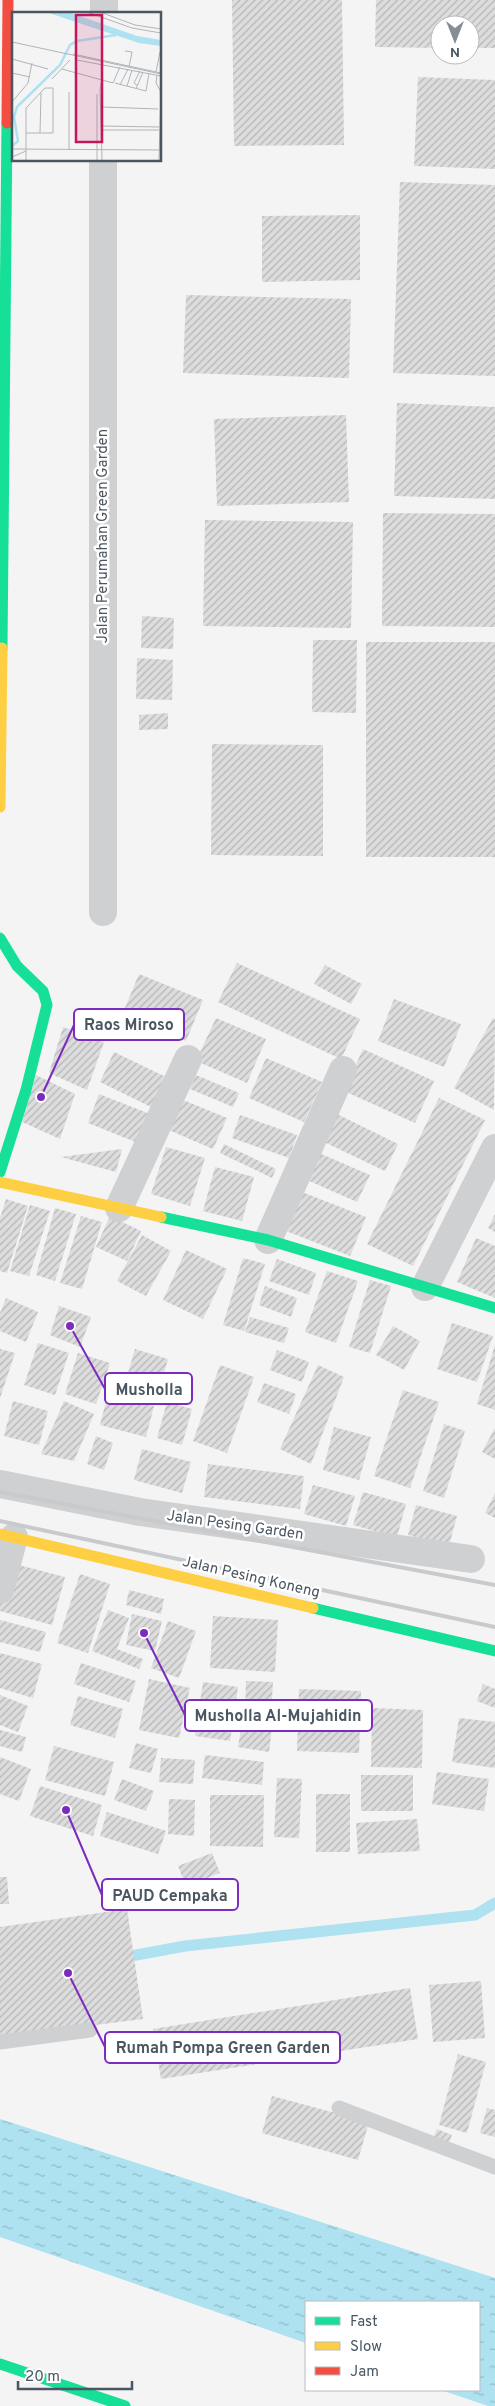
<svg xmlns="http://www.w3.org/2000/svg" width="495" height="2406" viewBox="0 0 495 2406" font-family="Overpass,sans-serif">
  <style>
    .water { fill: url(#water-ripples) }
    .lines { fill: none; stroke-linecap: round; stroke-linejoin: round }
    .stream { stroke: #aee2f0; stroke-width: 11 }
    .building { fill: url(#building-hatch) }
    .lane { stroke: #ced0d2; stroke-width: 15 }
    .street { stroke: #ced0d2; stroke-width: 28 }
    .fast { stroke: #16e098; stroke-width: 11 }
    .slow { stroke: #ffcf43; stroke-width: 11 }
    .jam { stroke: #f24e42; stroke-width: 11 }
    .rail { stroke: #c9cacc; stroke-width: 4 }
    .labels { text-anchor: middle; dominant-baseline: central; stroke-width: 5; stroke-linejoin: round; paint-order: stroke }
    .street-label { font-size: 15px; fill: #4a5661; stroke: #fff }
    .inset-river { fill: none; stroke: #aee2f0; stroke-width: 2.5 }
    .inset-road { fill: none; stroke: #b0b5b9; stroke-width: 1 }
    .view { fill: #c2185b; fill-opacity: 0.15; stroke: #c2185b; stroke-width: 2.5 }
    .inset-edge { fill: none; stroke: #4a5661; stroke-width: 2.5 }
    .leader { fill: none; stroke: #7b2cbf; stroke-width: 2 }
    .callout-dot { fill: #7b2cbf; stroke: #fff; stroke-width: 2 }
    .callout { fill: #fff; stroke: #7b2cbf; stroke-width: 2 }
    .callout-label { font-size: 16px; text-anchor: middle; font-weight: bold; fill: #4a5661 }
  </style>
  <defs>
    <pattern id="water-ripples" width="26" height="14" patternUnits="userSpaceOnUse" patternTransform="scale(1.25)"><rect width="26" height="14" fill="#aee2f0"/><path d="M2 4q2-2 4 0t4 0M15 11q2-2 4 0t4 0" fill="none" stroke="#90bac6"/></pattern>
    <pattern id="building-hatch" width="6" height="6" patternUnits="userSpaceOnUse" patternTransform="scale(1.25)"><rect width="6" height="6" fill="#ddddde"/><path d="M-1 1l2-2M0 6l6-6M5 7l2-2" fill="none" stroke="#b5b6b7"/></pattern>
  </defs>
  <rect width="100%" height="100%" fill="#f4f4f4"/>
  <path class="water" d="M0,2119l495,159v128h-7l-47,-16h38v-88h-173v41l-306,-106z"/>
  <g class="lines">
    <path class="stream" d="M120,1958l65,-12 290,-31 20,-12"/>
  </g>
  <path class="building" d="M232,0h110l2,145 -110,1z
    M376,0h119v48h-25v-23h-30v23l-65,-1z
    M418,77l77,3v89l-81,-3z
    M400,182l95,3v191l-102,-3z
    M360,215v65l-98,2v-66z
    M186,295l165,4 -2,79 -166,-5z
    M397,403l98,4v92l-101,-3z
    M346,415l3,87 -132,4 -3,-87z
    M383,513l112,1v113l-113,-1z
    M205,520l148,2 -2,106 -148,-2z
    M142,616l32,2 -1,31 -32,-1z
    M313,640h44l-1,73 -44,-1z
    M366,642h129v215h-129z
    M137,658l36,2 -1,40 -36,-1z
    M168,713v16l-29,1v-15z
    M212,744l111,1v111l-112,-1z
    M237,963l123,56 -19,40 -123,-57z
    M325,965l37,19 -11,20 -37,-20z
    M139,974l64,26 -17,41 -64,-26z
    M394,999l67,25 -17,43 -66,-26z
    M216,1018l50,21 -19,44 -51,-22z
    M493,1018l2,1 -1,91 -40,-22z
    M63,1027l41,15 -17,48 -38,-17z
    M363,1049l71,32 -19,42 -71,-32z
    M114,1052l54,26 -15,30 -53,-26z
    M266,1058l56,24 -18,40 -55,-24z
    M36,1075l39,19 -15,45 -38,-17z
    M196,1075l43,18 -6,14 -43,-18z
    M99,1094l51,20 -12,29 -50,-20z
    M176,1097l51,21 -14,31 -49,-21z
    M439,1098l46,22 -72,146 -46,-22z
    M337,1114l61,30 -13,27 -61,-29z
    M240,1115l57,20 -8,23 -57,-20z
    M224,1144l52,25 -4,9 -52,-25z
    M166,1147l39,11 -15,48 -39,-12z
    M122,1149l-6,23 -55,-15z
    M319,1153l51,22 -13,27 -50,-22z
    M215,1167l39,10 -12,44 -39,-10z
    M302,1192l64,25 -16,39 -64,-25z
    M6,1199l22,7 -21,67 -7,-2v-53z
    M30,1205l20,6 -21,65 -19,-5z
    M55,1208l21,6 -21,67 -19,-6z
    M495,1214v18l-7,-4z
    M81,1216l21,6 -20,67 -22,-6z
    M110,1216l31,15 -14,30 -31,-14z
    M142,1235l29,16 -25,45 -29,-15z
    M476,1238l19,8v52l-38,-16z
    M186,1250l41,19 -24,50 -40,-19z
    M243,1258l22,6 -21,67 -21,-6z
    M277,1259l39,14 -7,22 -40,-14z
    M327,1271l31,10 -22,62 -31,-11z
    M370,1280l21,6 -21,67 -21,-6z
    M265,1286l32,12 -6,19 -32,-12z
    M6,1298l32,14 -12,30 -26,-11v-18z
    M59,1306l32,11 -11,30 -30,-12z
    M250,1317l39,11 -5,15 -39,-11z
    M452,1323l41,13 -16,46 -40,-13z
    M393,1326l27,15 -16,29 -28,-15z
    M38,1343l31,10 -14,42 -31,-10z
    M495,1345v65l-18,-6z
    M0,1349l15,4 -15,45z
    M135,1349l33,10 -9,30 -33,-9z
    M277,1350l32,12 -7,20 -32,-12z
    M78,1353l32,10 -14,41 -31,-10z
    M220,1365l34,12 -27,76 -34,-12z
    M318,1365l26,12 -33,87 -31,-15z
    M264,1383l32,11 -7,20 -32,-12z
    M403,1390l36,12 -29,86 -36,-12z
    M108,1393l46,13 -8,31 -46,-12z
    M13,1401l35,10 -9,34 -35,-9z
    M64,1401l30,13 -20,47 -33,-7z
    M167,1402l25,7 -10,36 -25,-7z
    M444,1424l21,7 -21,67 -21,-7z
    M334,1427l37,10 -12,43 -36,-10z
    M495,1428v31l-13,-7z
    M96,1436l17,7 -9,27 -17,-6z
    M142,1449l49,13 -9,31 -48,-13z
    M208,1464l96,12 -4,33 -96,-12z
    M313,1485l42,11 -9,30 -42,-12z
    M363,1492l43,12 -9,33 -44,-12z
    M495,1493v25l-10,-5z
    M416,1505l41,11 -8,30 -41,-11z
    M11,1563l54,14 -13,48 -52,-14v-11z
    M80,1574l30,10 -22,69 -31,-10z
    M129,1590l35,9 -3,15 -35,-9z
    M108,1610l21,8 -12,31 26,10 -4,10 -47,-18z
    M132,1614l30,7 -7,30 -29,-6z
    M213,1616l65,4 -3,52 -65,-4z
    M0,1620l46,12 -6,20 -40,-10z
    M168,1621l28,10 -17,47 -28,-10z
    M0,1653l42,11 -9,34 -33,-10z
    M81,1663l55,18 -7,21 -55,-18z
    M149,1679l41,9 -11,50 -40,-8z
    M246,1681l27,1 -2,32 -26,-1z
    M203,1682l35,5 -8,54 -35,-5z
    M483,1684l12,5v19l-18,-7z
    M299,1689l62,2 -2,62 -62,-2z
    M0,1695l28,11 -10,26 -18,-7z
    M78,1696l45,13 -8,29 -45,-13z
    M372,1708l51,2 -1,58 -51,-1z
    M459,1718l36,4v46l-43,-6z
    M242,1723l30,5 -3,24 -31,-5z
    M0,1730l26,7 -4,15 -22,-6z
    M136,1743l22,6 -7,24 -22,-5z
    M54,1746l60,16 -9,34 -60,-16z
    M205,1755l59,7 -2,23 -60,-7z
    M0,1757l31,12 -12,32 -19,-7z
    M161,1758l34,2 -2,24 -34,-2z
    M437,1772l52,7 -5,32 -52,-7z
    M361,1775h52v36h-52z
    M277,1778l25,1 -3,59 -25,-1z
    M122,1779l32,12 -8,20 -32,-11z
    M40,1786l62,19 -9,31 -63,-20z
    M316,1794h34v58h-34z
    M210,1795h54l-1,52 -53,-1z
    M169,1799l26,1 -1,36 -26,-2z
    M107,1812l59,19 -8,23 -58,-18z
    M417,1819l3,32 -62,3 -2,-31z
    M212,1853l8,20 -34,13 -8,-20z
    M0,1877h7l2,27h-9z
    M127,1909l16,110 -143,18v-110z
    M481,1981l4,57 -52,4 -4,-57z
    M410,1988l8,51 -257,40 -8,-50z
    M458,2054l28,8 -19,71 -28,-8z
    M272,2096l97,26 -11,38 -96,-27z
    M487,2108l8,2v27l-15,-4z
    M437,2129l15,6 -5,12 -15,-6z"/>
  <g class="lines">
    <path class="lane" d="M0,2042l90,-12
      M339,2108l156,59"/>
    <path class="street" d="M104,14v-14
      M103,912v-752
      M119,1208l69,-149
      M268,1240l75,-170
      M425,1287l70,-139
      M0,1484l140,28 331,47
      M0,1590l14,-53"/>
    <path class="fast" d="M2,648l5,-525
      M0,938l17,28 26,25 4,14 -21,85 -26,82
      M161,1217l107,23 227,68
      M313,1608l182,43
      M0,2364l125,42"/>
    <path class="slow" d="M0,807l2,-159
      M0,1182l161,35
      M0,1534l313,74"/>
    <path class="jam" d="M7,123l1,-123"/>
    <path class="rail" d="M0,1492l495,93
      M0,1521l495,106"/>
  </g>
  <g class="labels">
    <g class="street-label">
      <text transform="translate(103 536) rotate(-90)">Jalan Perumahan Green Garden</text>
      <text transform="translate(235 1526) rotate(8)">Jalan Pesing Garden</text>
      <text transform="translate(251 1578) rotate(13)">Jalan Pesing Koneng</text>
    </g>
  </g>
  <g transform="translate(12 12)">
    <rect width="149" height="149" fill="#f4f4f4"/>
    <path d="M34,0h22l69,24 24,4v6l-22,-3z" fill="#aee2f0"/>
    <path class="inset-river" d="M0,134l6,-5 -4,-24 3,-10 43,-42 10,-20 7,-4 39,-6"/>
    <path class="inset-road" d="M75,0l45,16 29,5M88,0l35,13 26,4M0,30l149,32M113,39l7,1 -3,15M61,42l88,19M0,47l36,10M65,48l84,16M50,57l51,14 7,-16M144,60l4,-20M0,61l18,4M145,63l-1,8 5,9 -2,68M40,67l18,-19M103,71l31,8 3,-18M108,73l8,-16M125,73l-3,-2 6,-12M115,74l5,-16M124,77l7,-17M57,80v58M0,90l16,-19 4,-20M90,95l56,2M90,114l57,1M90,118h57M28,121l1,-40M0,137l149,1M0,145l14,-6M14,148v-52l19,-20h8v45h-27M85,148v-66M90,148l-2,-71 2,-9"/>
    <path class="view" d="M64,3h26v127h-26z"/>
    <rect width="149" height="149" class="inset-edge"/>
  </g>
  <path class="leader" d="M41 1097L74 1025M70 1326L105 1389M144 1633L185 1715M66 1810L102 1895M68 1973L105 2047"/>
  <g class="callout-dot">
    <circle cx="41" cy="1097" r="5"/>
    <circle cx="70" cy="1326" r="5"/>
    <circle cx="144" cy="1633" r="5"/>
    <circle cx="66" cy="1810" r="5"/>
    <circle cx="68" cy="1973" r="5"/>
  </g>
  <g class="callout">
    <rect x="74" y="1009" width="110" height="31" rx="5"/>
    <rect x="105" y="1373" width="87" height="31" rx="5"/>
    <rect x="185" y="1700" width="187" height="31" rx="5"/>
    <rect x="102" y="1879" width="136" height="31" rx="5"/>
    <rect x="105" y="2032" width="235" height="31" rx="5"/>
  </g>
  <g class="callout-label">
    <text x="129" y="1030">Raos Miroso</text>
    <text x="149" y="1395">Musholla</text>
    <text x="278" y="1721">Musholla Al-Mujahidin</text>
    <text x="170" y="1901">PAUD Cempaka</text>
    <text x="223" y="2053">Rumah Pompa Green Garden</text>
  </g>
  <rect x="305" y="2301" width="175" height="90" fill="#ffffff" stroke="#b7bbc0"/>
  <rect x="315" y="2317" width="25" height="8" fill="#16e098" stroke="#b7bbc0"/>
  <text x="350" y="2326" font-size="15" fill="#4a5661">Fast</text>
  <rect x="315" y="2342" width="25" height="8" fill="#ffcf43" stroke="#b7bbc0"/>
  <text x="350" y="2351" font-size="15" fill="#4a5661">Slow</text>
  <rect x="315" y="2367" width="25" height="8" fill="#f24e42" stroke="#b7bbc0"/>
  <text x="350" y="2376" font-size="15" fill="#4a5661">Jam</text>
  <g transform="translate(455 40) rotate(180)"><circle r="24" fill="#ffffff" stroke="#b7bbc0"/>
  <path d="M0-4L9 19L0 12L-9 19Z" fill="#868d94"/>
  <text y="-8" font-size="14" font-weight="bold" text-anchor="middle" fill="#4a5661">N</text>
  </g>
  <path d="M18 2381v8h114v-8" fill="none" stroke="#4a5661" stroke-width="2.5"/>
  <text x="25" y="2381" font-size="15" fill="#4a5661" stroke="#ffffff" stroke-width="4" paint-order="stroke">20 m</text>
</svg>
